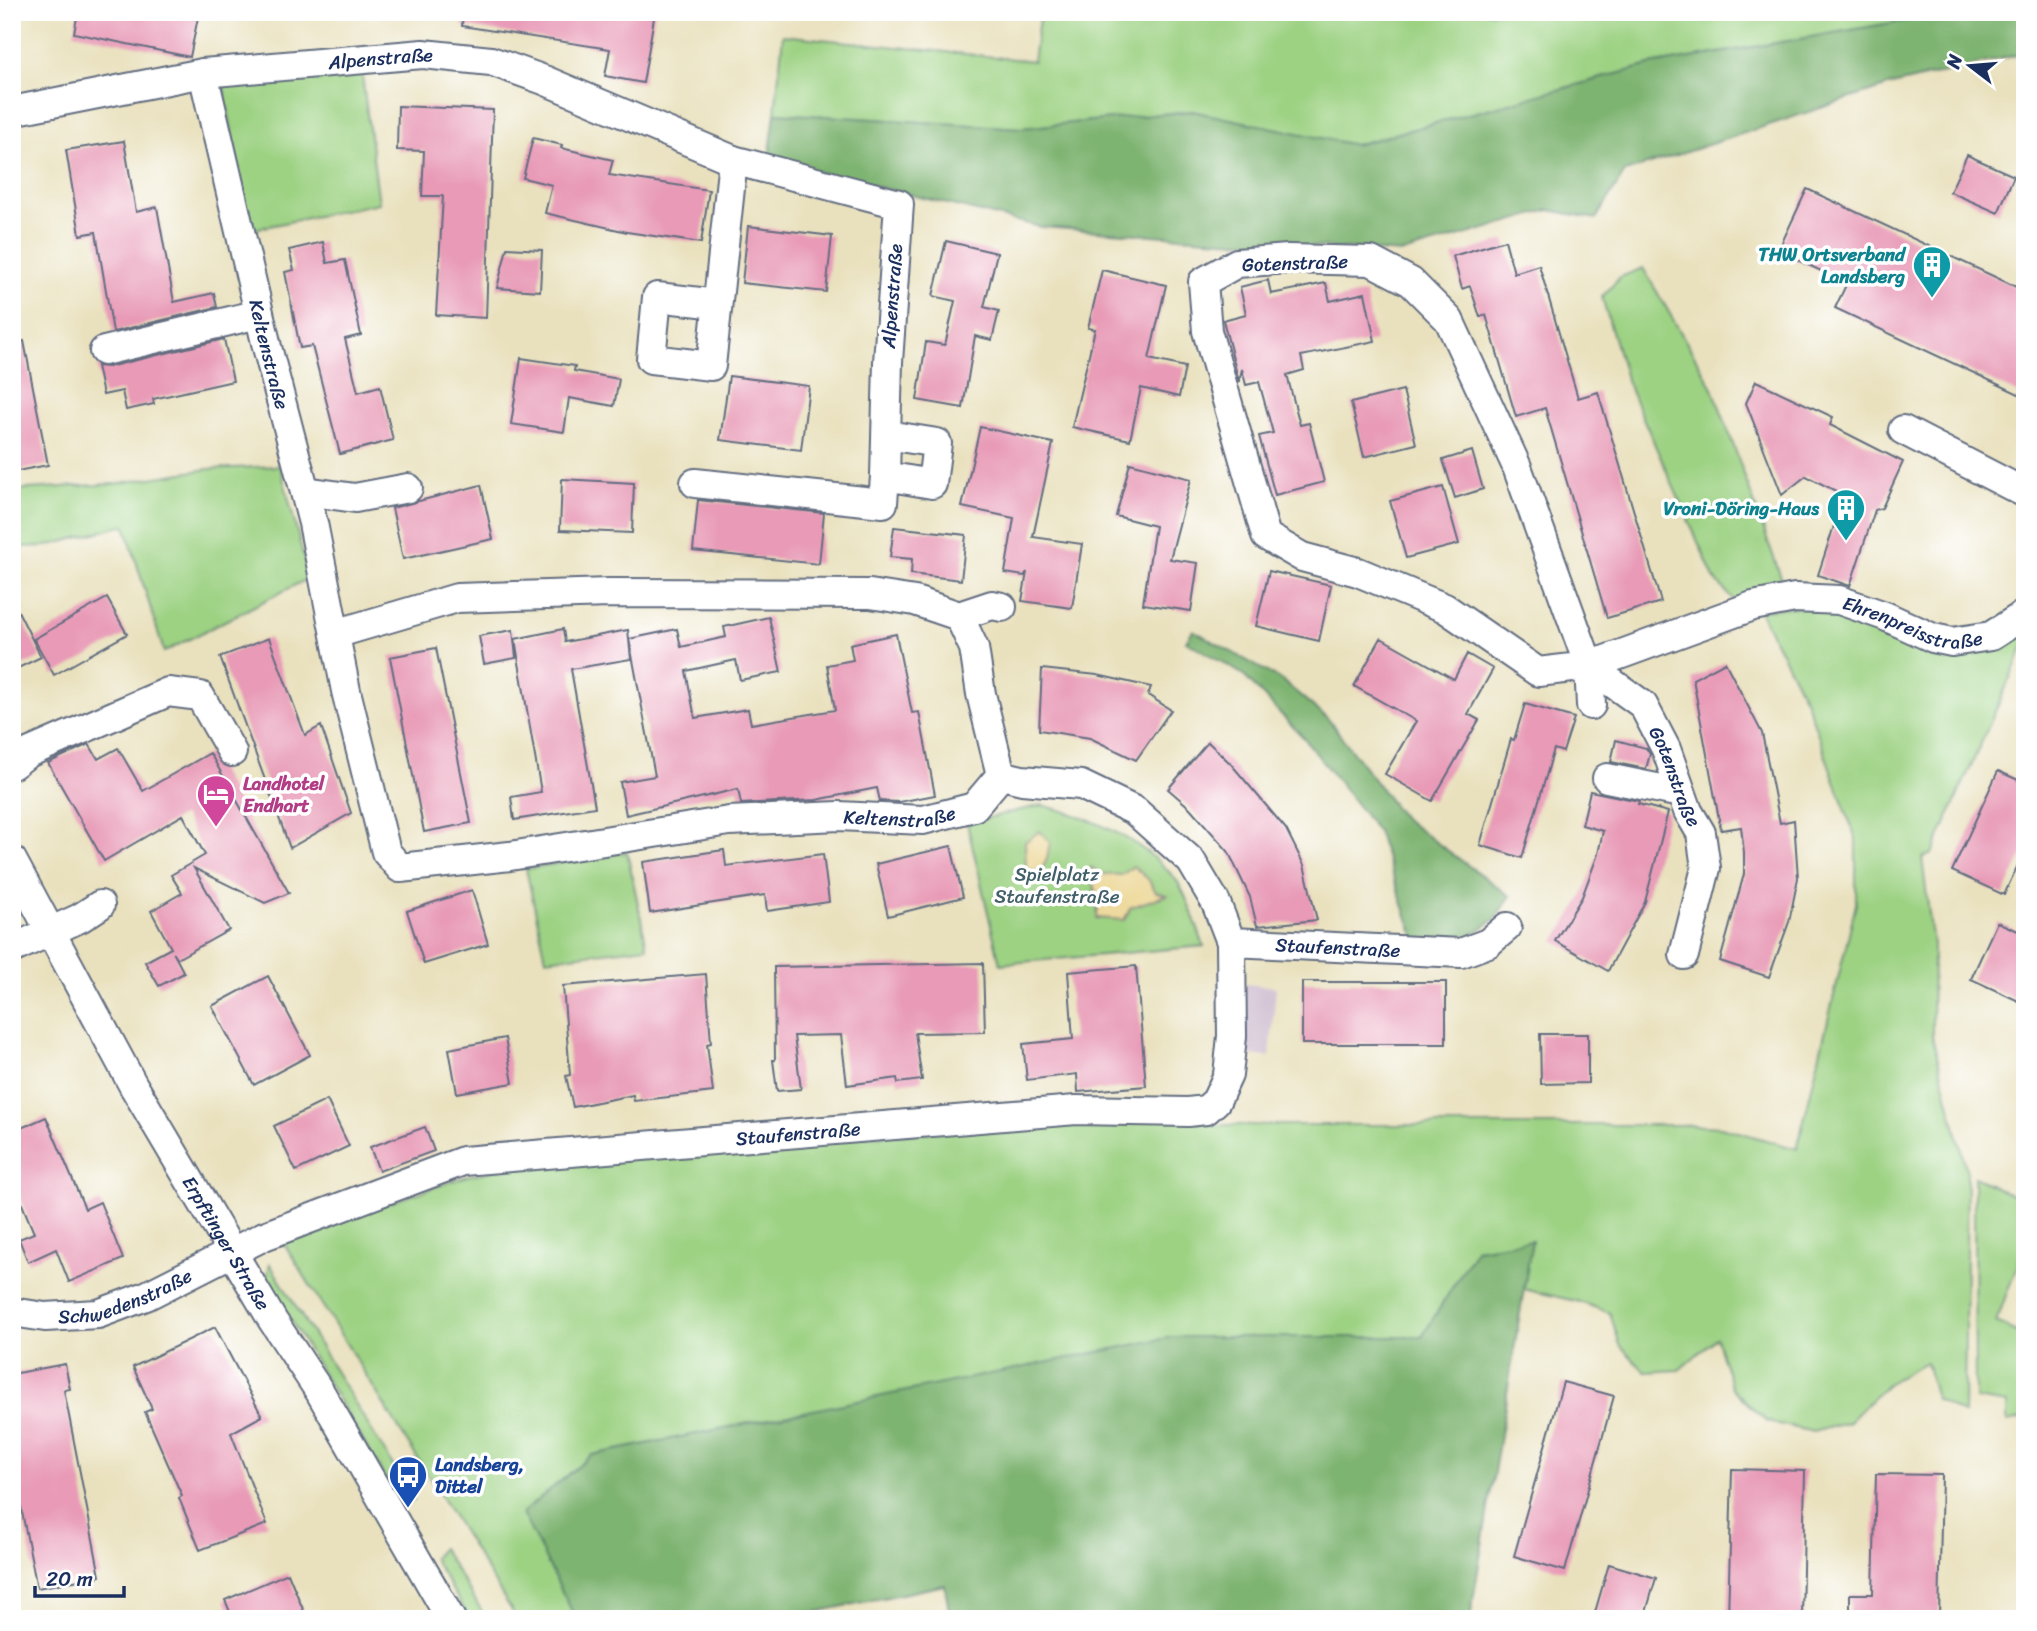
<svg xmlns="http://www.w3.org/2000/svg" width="2037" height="1631" viewBox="0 0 2037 1631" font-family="Sriracha,sans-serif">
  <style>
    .industrial { fill: #cfbdd0 }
    .green { fill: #9dd283; stroke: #5c8070; stroke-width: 2 }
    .forest { fill: #7eb471; stroke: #4c7268; stroke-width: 2 }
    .sand { fill: #eeda9e; stroke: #84847e; stroke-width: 2 }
    .building { fill: #e89ab6 }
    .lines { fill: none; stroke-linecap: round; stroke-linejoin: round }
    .minor-casing { stroke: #636d80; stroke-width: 32 }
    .minor { stroke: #fff; stroke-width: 28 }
    .labels { text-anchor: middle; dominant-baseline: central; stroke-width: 7; stroke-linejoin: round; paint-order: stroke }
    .street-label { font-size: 19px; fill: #1b2f5e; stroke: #fff }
    .culture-label { font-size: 19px; font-weight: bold; fill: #0d838f; stroke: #fff; text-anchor: end }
    .hotel-label { font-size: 19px; font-weight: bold; fill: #b23c85; stroke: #fff; text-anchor: start }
    .park-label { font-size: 19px; fill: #426069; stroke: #fff }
    .transit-label { font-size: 19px; font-weight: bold; fill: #164399; stroke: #fff; text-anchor: start }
  </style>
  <rect width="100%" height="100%" fill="#fff"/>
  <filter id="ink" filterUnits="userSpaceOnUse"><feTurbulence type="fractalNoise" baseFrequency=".0143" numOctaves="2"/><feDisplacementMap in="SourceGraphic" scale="14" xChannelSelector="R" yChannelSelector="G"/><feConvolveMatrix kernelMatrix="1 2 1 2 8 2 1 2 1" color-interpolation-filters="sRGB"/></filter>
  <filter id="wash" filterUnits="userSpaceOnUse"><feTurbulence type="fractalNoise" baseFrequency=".00686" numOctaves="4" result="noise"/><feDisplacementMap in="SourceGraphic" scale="28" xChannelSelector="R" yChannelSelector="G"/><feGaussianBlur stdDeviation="1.57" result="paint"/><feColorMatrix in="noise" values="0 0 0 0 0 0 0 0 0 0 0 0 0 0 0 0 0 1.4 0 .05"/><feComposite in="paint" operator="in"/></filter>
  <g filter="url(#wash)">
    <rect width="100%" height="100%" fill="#e9e1be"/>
    <path class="industrial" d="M1245,984l31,3 -6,70 -30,-3z"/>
    <path class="green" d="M1040,12h914l-304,53 -296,80 -162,-34 -171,17 -246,-15 8,-78 250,26z
      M361,68l18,135 -129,27 -27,-147z
      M1643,268l69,118 75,208 -49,11 -24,-27 -87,-196 -25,-85 18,-20z
      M280,466l29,112 -145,74 -39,-127 -78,21 -35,1v-57l101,-6 95,-15z
      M1837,604l68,28 120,-7v19l-93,210 -10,4 11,87 -1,91 35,136 -3,242 -28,-15 -10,-37 -39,22 -38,38 -36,10 -47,-11 -34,-33 -16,-50 -37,32 -34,2 -25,-27 -10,-32 -30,-11 -57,-13 9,-48 -56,8 -54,88h-250l-649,176 53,106h-59l-235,-379 185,-64 104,-21 632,-40 6,10h476l36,2 76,22 59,-245v-65l-51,-140 -46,-89z
      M1042,805c50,13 96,32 132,72 12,14 23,51 30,69l-204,18 -33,-141z
      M627,852l20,95 -101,12 -20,-90z
      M1974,1177l51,24v44l-29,77 29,14v82l-18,4v-18l-32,-5z
      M270,1264l144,236 -12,6 -136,-227z
      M442,1548l45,71h-17l-37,-61z"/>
    <path class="forest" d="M1954,12h71v41l-137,33 -263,86 -29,47 -47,-9 -146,43 -362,-26 -272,-67 6,-47 246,15 171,-17 163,34 295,-80z
      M1193,630l90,51 45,38 75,99 107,78 -15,23 -39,26 -39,-1 -40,-113 -73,-93 -62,-64 -56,-33z
      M1532,1240l-62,379h-520l-5,-34 -163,34h-206l-54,-106 70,-58 580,-118h250l54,-88z"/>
    <path class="sand" d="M1040,831l10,11 -3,17 -7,14 -14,-4 -1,-27z
      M1133,866l15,13 8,13 11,3 -36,12 -7,13 -27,-2c3,-18 -5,-33 -6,-51l12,7 19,1z"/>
    <g id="blocks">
      <path class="building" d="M78,12h121l-9,45 -116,-24z
        M463,12h192l-12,71 -38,-7 5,-27 -148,-23z
        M398,106l95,4 -7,208 -50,-3 7,-119h-21l2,-45 -27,-1z
        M533,138l29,7 -1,3 52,12 -4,15 100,15 -8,53 -74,-11 -82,-19 7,-28 -29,-7z
        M124,141l12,71 21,-5 17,95 40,-9 3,14 -104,25 -17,-100 -16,3 -14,-85z
        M1967,155l47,21 -16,37 -48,-21z
        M1807,189l218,102v106l-190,-89 12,-25 -69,-32z
        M748,226l84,10 -6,56 -84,-9z
        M1505,240l9,33 25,-8 39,133 20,-6 63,210 -54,16 -62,-210 -29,9 -30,-102 -6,2 -10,-31 -8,3 -9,-33z
        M946,241l51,12 -13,54 15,4 -7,29 -17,-4 -12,72 -46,-8 9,-58 19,3 10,-44 -22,-5z
        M323,242l4,21 18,-3 16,75 -16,4 13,53 22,-6 13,54 -53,14 -28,-108 -12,2 -15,-76 9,-2 -5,-20z
        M507,248l35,2 -2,41 -43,-3z
        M1102,270l64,15 -17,74 36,8 -6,30 -38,-9 -11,52 -58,-13 23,-98 -7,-1z
        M1268,280l3,14 55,-11 4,18 35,-8 10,48 -74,15 3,14 -17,5 13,50 9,-2 15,59 -49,13 -16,-59 14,-3 -14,-51 -13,3 -4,-16 -3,13 -16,-62 23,-6 -6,-27z
        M224,339l9,42 -80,18 1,5 -28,6 -4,-19 -19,4 -6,-29 11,1z
        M24,341l24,124 -36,7v-130z
        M521,358l54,8 -1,5 45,8 -5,27 -45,-8 -5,34 -53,-8z
        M729,376l80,10 -8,64 -81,-10z
        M1756,381l77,36 -3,8 73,37 -21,46 -7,2 -25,76 -32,-11 26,-80 -38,-19 -24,19 -36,-92z
        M1403,390l13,54 -52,13 -13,-54z
        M980,427l73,16 -20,94 49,7 -10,64 -50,-7 5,-29 -3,4 -19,-3 9,-55 -52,-11z
        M1472,451l11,38 -28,9 -12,-38z
        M1130,463l61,16 -21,80 28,4 -7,48 -48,-7 12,-78 -39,-10z
        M562,479l72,4 -2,50 -72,-3z
        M481,485l12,54 -90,20 -11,-51z
        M1443,487l16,57 -53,14 -16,-57z
        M698,500l126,13 -5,51 -126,-13z
        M894,527l72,8 -5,45 -50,-6 1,-15 -22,-2z
        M1269,571l62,14 -12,56 -63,-15z
        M107,598l20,36 -73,41 -20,-36z
        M12,599l29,58 -29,14z
        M769,617l12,55 -41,8 -4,-20 -50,11 9,47 53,-9 3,15 84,-14 -8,-45 26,-5 -3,-16 46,-10 16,79 7,-1 16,83 -36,7 -19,-1 -3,-13 -61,12 -75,4 -3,-15 -112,26 -6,-33 35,-6 -26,-137 48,-10 4,18 45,-10 -2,-10z
        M563,629l2,13 63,-12 3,29 -60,10 24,138 -81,13 -3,-23 30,-5 -26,-153z
        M513,630l3,28 -32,6 -5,-28z
        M269,638l36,97 16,-9 30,87 -61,35 -70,-191z
        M1381,638l73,41 13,-25 26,15 -25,45 11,6 -47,81 -47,-27 31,-53 -62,-35z
        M436,648l35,175 -47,9 -34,-175z
        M1725,662l37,71 18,90 14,-3 4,58 -9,44 -20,55 -49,-16 24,-87v-22l-3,-25 -20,3 -28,-151z
        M1042,669l55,6 54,12 -3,8 23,15 -35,50 -46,-22 -51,-8z
        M1525,704l49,14 -11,34 -9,-3 -32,109 -42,-13 31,-106 3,1z
        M1616,740l30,8 4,6 -4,15 -35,-7z
        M1208,742l23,22 55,65 18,36 13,55 -60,6 -7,-29 -22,-46 -38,-43 -22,-19z
        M89,744l9,15 20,-11 25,43 67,-38 79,140 -24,10 -71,-35 35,62 -52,29 -4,-7 11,21 -25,13 -14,-24 26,-14 -20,-37 31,-18 -11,-18 34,-20 -22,-40 -79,46 -56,-98z
        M1998,771l27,12v67l-21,45 -52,-24z
        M1590,791l49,10 -1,3 30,8 -23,90 -37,69 -53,-30 27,-44 16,-43 5,-23 -21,-6z
        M951,846l12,51 -75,19 -12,-52z
        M724,850l2,16 97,-12 6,48 -62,9 -2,-16 -115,18 -7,-51z
        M472,890l16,54 -64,20 -17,-53z
        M1997,922l28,12v70l-54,-25z
        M983,963l2,69 -70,1 7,47 -24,3 -1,-5 -50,7 -6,-50 -47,1 7,53 -24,2 -4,-31h2l-1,-93z
        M1136,966l10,120 -68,6 -1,-18 -50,6 -4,-36 50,-5 -5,-67z
        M706,974l5,69 -4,1 6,48 -79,9 -1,-6 -60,12 -7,-31 4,-1 -7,-89z
        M268,976l42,79 -56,30 -42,-79z
        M1302,982h144v62h-144z
        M1540,1034h48v49l-47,1z
        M505,1038l8,45 -56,10 -8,-44z
        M327,1100l22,46 -53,25 -22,-45z
        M46,1117l39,92 15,-7 23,57 -54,23 -13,-33 -28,13 -9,-23 15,-6 -22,-53v-48z
        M425,1127l9,24 -55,20 -9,-24z
        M215,1327l47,89 -31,17 36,91 -67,26 -21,-52 3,-2 -37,-84 7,-3 -19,-42z
        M65,1364l5,25 -6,1 36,186 -63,12 -25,-127v-87z
        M1563,1382l51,14 -49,175 -51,-15z
        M1732,1469l73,2 -3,148h-74z
        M1876,1474l66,1 -3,144h-89v-25h23z
        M1609,1564l47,14 -12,41h-51z
        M288,1573l19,46h-74l-8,-19z"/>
    </g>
  </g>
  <g filter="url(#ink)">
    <use href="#blocks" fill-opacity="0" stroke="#636d80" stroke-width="2"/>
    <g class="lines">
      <g class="minor-casing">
        <g id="minor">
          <path id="s1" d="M203,73l64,274 46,176 33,168 40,161 14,16 110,-12 219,-35 110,-5 84,4 51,-13 27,-32 -20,-81 -7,-46 -15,-32 -44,-15 -45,-7 -261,-1 -152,5 -122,36"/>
          <path id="s2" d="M12,111l191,-38 220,-19 68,7 53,19 189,80 -22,206 -60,-7 6,-62 60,7"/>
          <path d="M733,160l166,44 -11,158 -3,114 47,8 5,-41 -50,-8"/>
          <path d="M104,351l155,-37"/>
          <path d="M1903,430l122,63"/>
          <path d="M695,483l188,20 2,-27"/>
          <path d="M305,491l50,7 53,-10"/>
          <path d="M959,616l33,-11 10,2"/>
          <path id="s3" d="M1589,666l54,39 23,44 22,62 13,22 5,35 -22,87"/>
          <path id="s4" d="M1591,705l-2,-39 -72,-199 -68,-147 -38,-38 -40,-21 -83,-2 -51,4 -34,19 4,49 59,205 36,21 56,15 87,36 93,64 51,-6 164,-60 42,-8 44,2 46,16 48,22 19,4 39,-6 34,-22"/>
          <path d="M12,765l16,-12 140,-61 32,4 32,56"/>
          <path d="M1607,778l74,15"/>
          <path id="s5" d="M12,860l121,225 140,236 47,71 131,227"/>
          <path id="s6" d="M1231,942l230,11 27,-10 19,-16"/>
          <path d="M12,949l68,-31 20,-13"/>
          <path id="s7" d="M12,1312l33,5 53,-3 48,-18 118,-60 199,-75 613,-51 112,2 18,-2 10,-9 12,-26 4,-39 -1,-94 -15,-39 -25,-42 -56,-50 -54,-26 -59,-5 -21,-5"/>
        </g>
      </g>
      <use href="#minor" class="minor"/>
    </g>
  </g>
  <defs>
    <g id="building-pin" transform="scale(2.0125)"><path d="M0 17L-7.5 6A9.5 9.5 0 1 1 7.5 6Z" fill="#0f9aa8" stroke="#fff"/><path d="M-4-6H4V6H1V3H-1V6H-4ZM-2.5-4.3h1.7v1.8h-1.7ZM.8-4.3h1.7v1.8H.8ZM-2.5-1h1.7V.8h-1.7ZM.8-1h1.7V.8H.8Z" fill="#fff"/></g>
    <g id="hotel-pin" transform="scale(2.0125)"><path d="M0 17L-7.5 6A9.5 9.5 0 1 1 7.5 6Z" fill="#d1479c" stroke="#fff"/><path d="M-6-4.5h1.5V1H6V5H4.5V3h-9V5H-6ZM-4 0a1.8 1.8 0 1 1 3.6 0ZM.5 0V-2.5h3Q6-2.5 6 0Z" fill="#fff"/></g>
    <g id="bus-pin" transform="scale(2.0125)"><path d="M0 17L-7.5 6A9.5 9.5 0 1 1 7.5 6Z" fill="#1a4fb4" stroke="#fff"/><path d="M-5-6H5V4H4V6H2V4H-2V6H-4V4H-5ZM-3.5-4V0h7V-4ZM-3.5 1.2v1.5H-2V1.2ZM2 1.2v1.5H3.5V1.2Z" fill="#fff"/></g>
  </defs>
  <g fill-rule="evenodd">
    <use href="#building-pin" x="1932" y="265"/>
    <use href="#building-pin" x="1846" y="508"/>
    <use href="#hotel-pin" x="216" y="794"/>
    <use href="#bus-pin" x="408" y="1475"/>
  </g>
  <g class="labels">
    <g class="street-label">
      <text stroke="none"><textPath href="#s2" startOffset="373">Alpenstraße</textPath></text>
      <text transform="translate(1295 263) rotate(-2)">Gotenstraße</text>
      <text transform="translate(892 296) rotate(-86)">Alpenstraße</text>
      <text stroke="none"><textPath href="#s1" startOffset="289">Keltenstraße</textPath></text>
      <text stroke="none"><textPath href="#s4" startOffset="1645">Ehrenpreisstraße</textPath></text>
      <text stroke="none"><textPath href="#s3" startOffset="145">Gotenstraße</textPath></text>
      <text stroke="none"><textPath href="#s1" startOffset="1325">Keltenstraße</textPath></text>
      <text stroke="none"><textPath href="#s6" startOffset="107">Staufenstraße</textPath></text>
      <text stroke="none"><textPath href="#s7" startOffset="819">Staufenstraße</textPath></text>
      <text stroke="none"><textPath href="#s5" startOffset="439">Erpftinger Straße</textPath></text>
      <text stroke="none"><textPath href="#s7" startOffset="117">Schwedenstraße</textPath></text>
    </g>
    <g class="culture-label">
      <text x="1905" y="254">THW Ortsverband<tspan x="1905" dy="22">Landsberg</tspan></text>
      <text x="1819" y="508">Vroni-Döring-Haus</text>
    </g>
    <g class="hotel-label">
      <text x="243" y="783">Landhotel<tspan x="243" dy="22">Endhart</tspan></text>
    </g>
    <g class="park-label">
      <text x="1057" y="874">Spielplatz<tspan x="1057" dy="22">Staufenstraße</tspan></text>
    </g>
    <g class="transit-label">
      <text x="435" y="1464">Landsberg,<tspan x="435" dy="22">Dittel</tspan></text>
    </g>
  </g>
  <rect width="2037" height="1631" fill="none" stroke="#fff" stroke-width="42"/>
  <g transform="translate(1970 66) rotate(286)" stroke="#ffffff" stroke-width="5" paint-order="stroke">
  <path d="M0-5L12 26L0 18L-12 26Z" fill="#1b2f5e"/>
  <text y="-10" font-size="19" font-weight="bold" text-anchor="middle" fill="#1b2f5e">N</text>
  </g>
  <path d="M35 1586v10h89v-10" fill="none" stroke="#1b2f5e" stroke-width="3.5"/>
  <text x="46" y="1586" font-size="21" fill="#1b2f5e" stroke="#ffffff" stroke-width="5" paint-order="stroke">20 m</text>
</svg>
